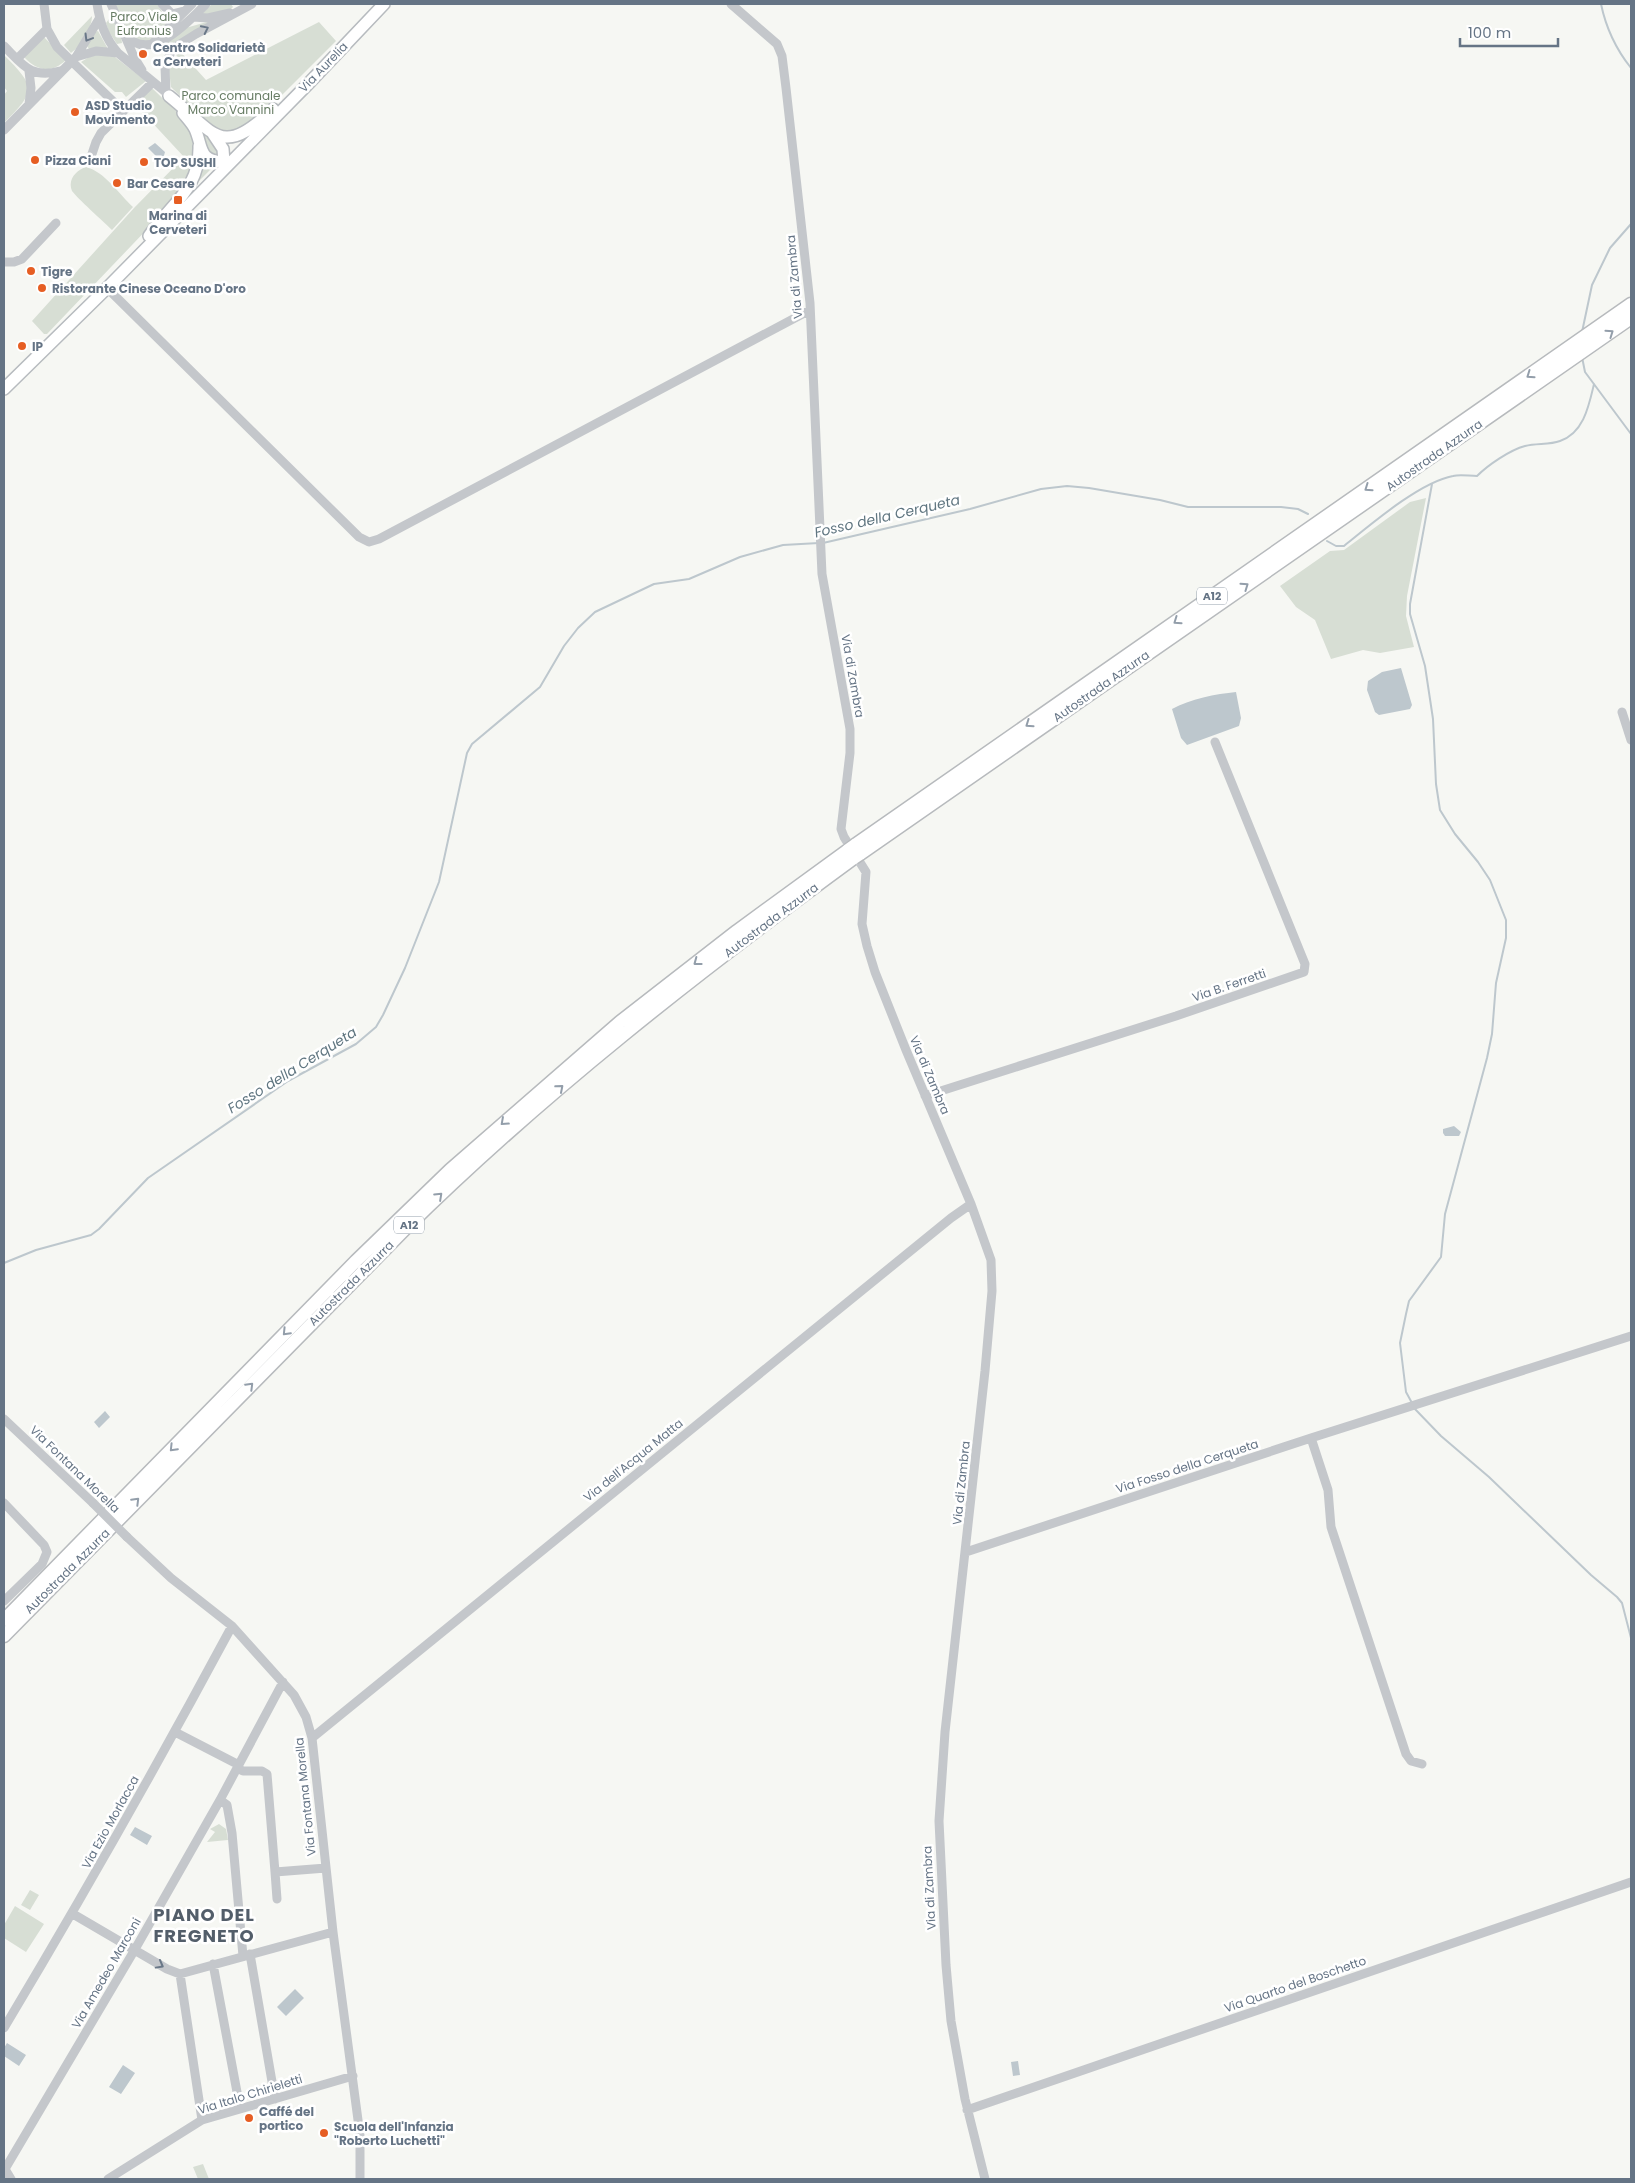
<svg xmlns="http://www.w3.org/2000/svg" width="1635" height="2183" viewBox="0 0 1635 2183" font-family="Poppins,sans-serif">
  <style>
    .green { fill: #d7ded4 }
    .water { fill: #bdc7cd }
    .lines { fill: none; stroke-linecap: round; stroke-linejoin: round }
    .stream { stroke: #bdc7cd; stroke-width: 2 }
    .major-casing { stroke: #b7bbbf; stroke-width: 14 }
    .highway-casing { stroke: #b7babd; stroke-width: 15 }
    .minor { stroke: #c4c7cb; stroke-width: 9 }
    .major { stroke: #fff; stroke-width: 11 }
    .highway { stroke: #fff; stroke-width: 12 }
    .highway-bridge-casing { stroke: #b7babd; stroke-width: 15; stroke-linecap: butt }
    .minor-bridge { stroke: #c4c7cb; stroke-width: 9 }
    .highway-bridge { stroke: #fff; stroke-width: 12 }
    .oneway { stroke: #6a7888 }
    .oneway2 { stroke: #939eaa }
    .poi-dot { fill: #e65e23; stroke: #fff; stroke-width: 2 }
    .labels { text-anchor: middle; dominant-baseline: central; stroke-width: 5; stroke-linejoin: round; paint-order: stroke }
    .shield { fill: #fff; stroke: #939eaa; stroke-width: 1 }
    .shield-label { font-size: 11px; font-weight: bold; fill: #657485 }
    .park-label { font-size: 12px; fill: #677c64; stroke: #fff }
    .poi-label { font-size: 12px; font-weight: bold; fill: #657485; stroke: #fff; text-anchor: start }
    .street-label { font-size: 12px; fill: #657485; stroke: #fff }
    .water-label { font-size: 14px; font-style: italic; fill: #607681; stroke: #fff }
    .district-label { font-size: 18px; font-weight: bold; letter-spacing: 1px; fill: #535e6a; stroke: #fff }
  </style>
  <rect width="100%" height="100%" fill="#f6f7f3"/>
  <path class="green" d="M115,4h42l10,15v7l-19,17 -17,-4z
    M212,4h19l2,3 -2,2 -26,7 -3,-2z
    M92,16c0,12 -11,30 -21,37l-7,-8z
    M221,18l-51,27 -2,-1v-3l14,-12z
    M109,19l5,1 7,16 1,7 -5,1 -8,-12 -3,-9z
    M319,22l17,19 -86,86 -32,7 -47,-47 -3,-25h5l4,-3 -1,-9 2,-1 28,31z
    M98,31l10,18h-19l-2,-3 8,-14z
    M44,37l22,23c-15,14 -29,11 -42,-3z
    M94,54l21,3 31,24 -20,16 -4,-5h-7l-34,-30z
    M4,55c32,32 32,36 0,68v-28l3,-4 -3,-4z
    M150,89h3l32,31 11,24 -3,26 -18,30 -128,134h-3l-12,-13 102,-113 50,-51 -50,-54z
    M199,128l4,1 19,27h-12z
    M202,155l15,8 -18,18h-2z
    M86,167c19,5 33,27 47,40l-21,23c-7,-7 -36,-33 -40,-39 -5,-12 5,-21 14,-24z
    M1426,498l-19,98 -1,20 8,31 -34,6 -17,-3 -32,9 -16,-39 -19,-13 -16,-21 50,-35 14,-1 66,-48z
    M219,1824l7,5 2,11 -21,2 8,-10 -5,-3z
    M30,1890l9,5 -9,15 -9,-5z
    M15,1906l29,18 -18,28 -22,-14v-13z
    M203,2164l6,15h-11l-5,-12z"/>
  <path class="water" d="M155,143l10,9 -2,7 -5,-1 -10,-10z
    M1401,668l11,37 -2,4 -31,6 -4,-3 -8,-22 1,-9 14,-9z
    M1236,692l5,26 -2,8 -52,19 -6,-7 -9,-29c18,-10 44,-15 64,-17z
    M1454,1126l7,6 -2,4h-14l-2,-3v-4z
    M105,1411l5,6 -11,11 -5,-6z
    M135,1827l17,9 -5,9 -17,-10z
    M295,1989l9,9 -18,18 -9,-9z
    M7,2043l19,12 -7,11 -15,-10v-8z
    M1018,2061l2,14 -7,1 -2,-14z
    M123,2065l12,8 -14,21 -12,-7z"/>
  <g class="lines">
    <path class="stream" d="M1601,4c5,24 14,44 30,64
      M1582,332l10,-47 18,-37 21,-24
      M1582,357l3,15 46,62
      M1327,541l9,5h8c26,-21 76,-64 109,-70 7,-2 16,0 24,0 11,-11 33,-26 48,-30 12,-3 24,-1 35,-5 24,-8 29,-36 34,-57
      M823,543l147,-34 71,-20 26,-3 22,2 71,12 28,7h93l17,2 10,5
      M4,1263l32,-13 55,-15 8,-6 49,-51 140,-97 68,-37 20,-17 7,-12 22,-47 34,-86 28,-129 5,-9 68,-57 24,-41 14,-18 17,-16 59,-28 35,-5 51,-22 43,-12 36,-2
      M1412,1403l-6,-11 -6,-49 6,-29 3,-13 32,-44 4,-43 42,-156 5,-24 4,-51 10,-45v-18l-16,-40 -12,-18 -23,-28 -15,-24 -4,-26 -3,-65 -8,-53 -15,-52v-10l22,-120
      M1414,1408l27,28 48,41 102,98 26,22 5,6 9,35"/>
    <g class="major-casing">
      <path id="major" d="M169,96c46,37 52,64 104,13
        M183,113c4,5 9,10 12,16 8,18 3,32 29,33
        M213,134l10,15 1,13
        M149,236c22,-33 51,-46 50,-90
        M4,389l103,-101 202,-205 75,-79"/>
    </g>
    <g class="highway-casing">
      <path id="highway" d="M855,845l776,-541
        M860,854l771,-536
        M4,1620l352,-359 94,-91 170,-148 117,-91 111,-81
        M4,1636l400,-406c139,-137 293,-257 450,-372"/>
    </g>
    <path class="minor" d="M44,4l3,25 10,18 66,64
      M97,4c3,19 8,34 21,49l50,41
      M111,4l23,53 8,13
      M162,4l10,10 12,-3
      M731,4l46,40 5,12 4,32 24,215 12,271 28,155v24l-9,76 3,8 22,35 -4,52 5,22 8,26 31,78 65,154 20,56 1,31 -7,80 -40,361 -6,89 7,144 5,56 14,78 20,80
      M193,17l15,1 22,-5
      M125,34c24,31 63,-12 81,-30
      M153,43l39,-39
      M4,46c19,19 27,33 56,25
      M76,57l23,-38
      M17,59l30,-30
      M29,71l2,17 -2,16
      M166,92l-1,-25 7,-18 24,-15 56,-30
      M4,130l72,-73 20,-6 22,2
      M92,154l4,-12 5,-9 52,-51
      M5,262h9l8,-3 34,-36
      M107,288l252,249 10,5 10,-3 431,-229
      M1622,712l9,28
      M925,1096l251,-80 128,-44 1,-8 -90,-222
      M4,1419l89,84
      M1311,1438l17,52 3,37 75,227 5,7 11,3
      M4,1503l40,42 3,7 -5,12 -38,37
      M127,1537l44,41 61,48 62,69 12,22 6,21 21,194 27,203v44
      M966,1552l345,-114 320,-102
      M175,1732l64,33
      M312,1738l639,-520 20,-14
      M237,1768l6,3h19l5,3 8,98 51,-4
      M220,1800l7,5 5,28 11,123
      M275,1872l2,27
      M73,1914l94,55 13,5 153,-42
      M250,1954l25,145
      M213,1964l27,144
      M180,1974l22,146
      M4,2028c79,-132 155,-266 228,-402
      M967,2110l664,-228
      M5,2169l129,-218 86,-151 63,-118
      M4,2170l1,-1 6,10
      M108,2179l94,-59 151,-44"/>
    <use href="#major" class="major"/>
    <use href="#highway" class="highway"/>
    <g class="highway-bridge-casing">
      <path id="highway-bridge" d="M848,850l7,-5
        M854,858l6,-4"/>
    </g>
    <path class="minor-bridge" d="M93,1503l34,34"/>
    <use href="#highway-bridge" class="highway-bridge"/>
  </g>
  <defs><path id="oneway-chevron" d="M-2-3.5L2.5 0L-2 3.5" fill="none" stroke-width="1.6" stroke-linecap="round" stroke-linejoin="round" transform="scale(1.25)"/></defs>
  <g class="oneway">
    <use href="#oneway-chevron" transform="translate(205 29) rotate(-26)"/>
    <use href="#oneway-chevron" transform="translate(88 38) rotate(121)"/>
    <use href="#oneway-chevron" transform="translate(160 1965) rotate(29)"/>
  </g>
  <g class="oneway2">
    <use href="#oneway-chevron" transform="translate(1610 333) rotate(-35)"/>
    <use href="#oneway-chevron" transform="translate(1530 375) rotate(145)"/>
    <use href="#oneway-chevron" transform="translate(1368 488) rotate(145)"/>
    <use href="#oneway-chevron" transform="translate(1245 586) rotate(-35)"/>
    <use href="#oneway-chevron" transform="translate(1177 621) rotate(145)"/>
    <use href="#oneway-chevron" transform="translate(1029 724) rotate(145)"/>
    <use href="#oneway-chevron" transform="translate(697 962) rotate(143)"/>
    <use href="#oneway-chevron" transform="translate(560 1088) rotate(-41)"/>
    <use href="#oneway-chevron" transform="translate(504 1122) rotate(138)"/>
    <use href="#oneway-chevron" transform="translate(439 1196) rotate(-43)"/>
    <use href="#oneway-chevron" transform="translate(286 1332) rotate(134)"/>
    <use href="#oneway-chevron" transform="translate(250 1386) rotate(-45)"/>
    <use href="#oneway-chevron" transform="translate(173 1448) rotate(134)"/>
    <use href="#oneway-chevron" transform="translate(136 1501) rotate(-45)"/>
  </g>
  <g class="poi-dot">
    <circle cx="143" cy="54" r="5"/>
    <circle cx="75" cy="112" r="5"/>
    <circle cx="35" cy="160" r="5"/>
    <circle cx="144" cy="162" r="5"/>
    <circle cx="117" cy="183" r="5"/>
    <rect x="173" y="195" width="10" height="10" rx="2.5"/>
    <circle cx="31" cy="271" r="5"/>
    <circle cx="42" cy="288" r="5"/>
    <circle cx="22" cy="346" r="5"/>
    <circle cx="249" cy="2118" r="5"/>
    <circle cx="324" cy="2133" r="5"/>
  </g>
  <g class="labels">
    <g class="shield">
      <rect x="1197" y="587.5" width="30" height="17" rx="4"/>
      <rect x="394" y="1216.5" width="30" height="17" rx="4"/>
    </g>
    <g class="shield-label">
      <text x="1212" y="596">A12</text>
      <text x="409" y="1225">A12</text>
    </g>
    <g class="park-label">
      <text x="144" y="16">Parco Viale<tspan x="144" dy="14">Eufronius</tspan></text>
      <text x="231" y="95">Parco comunale<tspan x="231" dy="14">Marco Vannini</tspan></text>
    </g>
    <g class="poi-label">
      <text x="153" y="47">Centro Solidarietà<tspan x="153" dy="14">a Cerveteri</tspan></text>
      <text x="85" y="105">ASD Studio<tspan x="85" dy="14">Movimento</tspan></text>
      <text x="45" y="160">Pizza Ciani</text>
      <text x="154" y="162">TOP SUSHI</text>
      <text x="127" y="183">Bar Cesare</text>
      <text x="178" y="215" text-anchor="middle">Marina di<tspan x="178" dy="14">Cerveteri</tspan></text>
      <text x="41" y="271">Tigre</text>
      <text x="52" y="288">Ristorante Cinese Oceano D'oro</text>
      <text x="32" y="346">IP</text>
      <text x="259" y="2111">Caffé del<tspan x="259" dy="14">portico</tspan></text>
      <text x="334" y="2126">Scuola dell'Infanzia<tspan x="334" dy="14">"Roberto Luchetti"</tspan></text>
    </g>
    <g class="street-label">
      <text transform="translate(323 67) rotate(-46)">Via Aurelia</text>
      <text transform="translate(794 277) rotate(-95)">Via di Zambra</text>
      <text transform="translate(1434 455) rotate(-35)">Autostrada Azzurra</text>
      <text transform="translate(853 676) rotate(80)">Via di Zambra</text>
      <text transform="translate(1101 686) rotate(-35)">Autostrada Azzurra</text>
      <text transform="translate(771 920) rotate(-37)">Autostrada Azzurra</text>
      <text transform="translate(1229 985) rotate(-19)">Via B. Ferretti</text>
      <text transform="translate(930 1075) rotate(67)">Via di Zambra</text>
      <text transform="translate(351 1283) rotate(-45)">Autostrada Azzurra</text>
      <text transform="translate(633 1460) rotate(-39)">Via dell'Acqua Matta</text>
      <text transform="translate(1187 1466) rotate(-18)">Via Fosso della Cerqueta</text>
      <text transform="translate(75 1469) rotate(44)">Via Fontana Morella</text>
      <text transform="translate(961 1483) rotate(-84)">Via di Zambra</text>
      <text transform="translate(67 1571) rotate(-45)">Autostrada Azzurra</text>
      <text transform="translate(305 1797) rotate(-96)">Via Fontana Morella</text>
      <text transform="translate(110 1822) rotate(-61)">Via Ezio Morlacca</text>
      <text transform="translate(929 1888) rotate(-93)">Via di Zambra</text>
      <text transform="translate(106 1973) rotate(-60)">Via Amedeo Marconi</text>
      <text transform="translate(1295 1984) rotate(-19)">Via Quarto del Boschetto</text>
      <text transform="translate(250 2094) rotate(-17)">Via Italo Chirieletti</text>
    </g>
    <g class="water-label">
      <text transform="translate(887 516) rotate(-13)">Fosso della Cerqueta</text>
      <text transform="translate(292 1070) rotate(-32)">Fosso della Cerqueta</text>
    </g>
    <g class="district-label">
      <text x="204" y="1914">PIANO DEL<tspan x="204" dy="21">FREGNETO</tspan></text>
    </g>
  </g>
  <rect width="1635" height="2183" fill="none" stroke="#657485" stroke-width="10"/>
  <path d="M1460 38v8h98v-8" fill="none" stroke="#657485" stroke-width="2.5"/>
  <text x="1468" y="38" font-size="15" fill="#657485" stroke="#ffffff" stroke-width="4" paint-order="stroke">100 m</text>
</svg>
